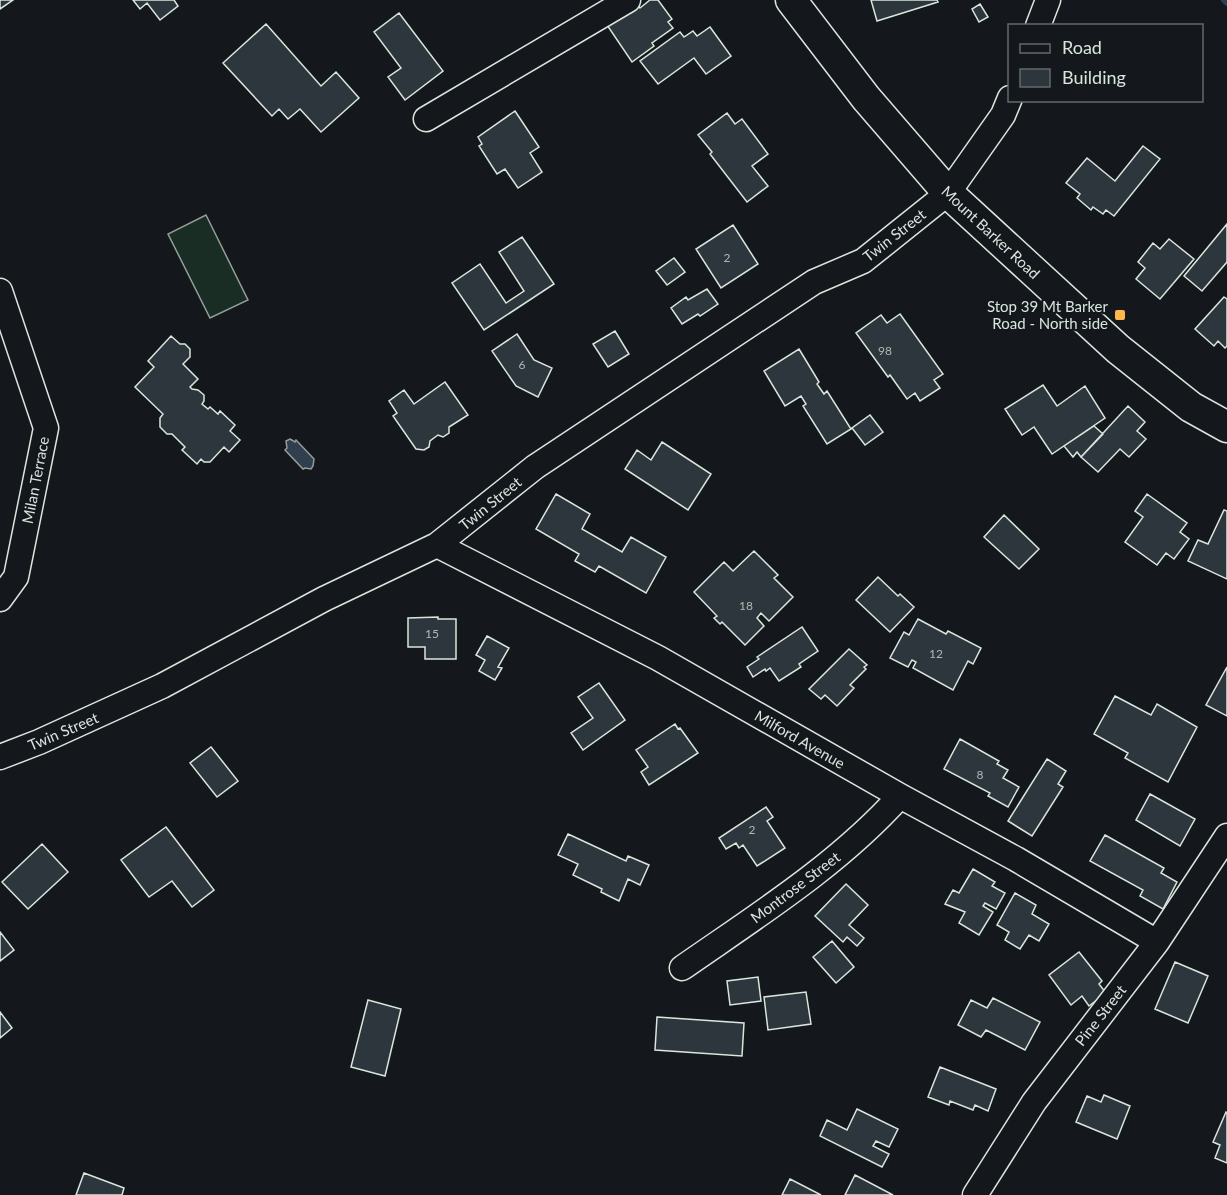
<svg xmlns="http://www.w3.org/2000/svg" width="1227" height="1195" viewBox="0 0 1227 1195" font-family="Lato,sans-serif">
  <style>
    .green { fill: #1a2d24; stroke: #939e99; stroke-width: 1.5 }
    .water { fill: #2f3f4d; stroke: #939e99; stroke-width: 1.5 }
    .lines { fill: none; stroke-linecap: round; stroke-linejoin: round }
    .stream { stroke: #2f3f4d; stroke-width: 6 }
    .building { fill: #2c363c; stroke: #d8e6dc; stroke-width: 1.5 }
    .minor-casing { stroke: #d8e6dc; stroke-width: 27 }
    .major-casing { stroke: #d8e6dc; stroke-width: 33 }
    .minor { stroke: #14181c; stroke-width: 24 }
    .major { stroke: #14181c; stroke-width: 30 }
    .poi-dot { fill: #ffb74d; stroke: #14181c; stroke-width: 2 }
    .labels { text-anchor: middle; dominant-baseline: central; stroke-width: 4.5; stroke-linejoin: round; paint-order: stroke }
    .number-label { font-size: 12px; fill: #adbab4 }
    .street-label { font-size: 15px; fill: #d8e6dc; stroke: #14181c }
    .poi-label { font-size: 15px; fill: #d8e6dc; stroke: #14181c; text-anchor: end }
  </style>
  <rect width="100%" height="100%" fill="#14181c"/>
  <path class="green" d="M206,215l42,85 -38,18 -42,-84z"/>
  <path class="water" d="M290,439l5,3 1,-2 18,19 -1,7 -2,3 -6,-1 -2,1 -18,-19 2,-2 -1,-7z"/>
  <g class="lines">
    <path class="stream" d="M1224,0l3,3"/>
  </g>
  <path class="building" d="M0,0h13l-13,9z
    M133,0h41l4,6 -18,14 -13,-17 -7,6z
    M650,0h8l14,19 -4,3 5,6 -21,15 2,3 -22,16 -25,-37 30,-21 3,4z
    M871,0h66l1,2 -61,19z
    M980,4l8,13 -9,5 -7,-13z
    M399,13l44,58 -38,29 -17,-23 13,-9 -27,-36z
    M266,24l55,62 15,-14 23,26 -38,34 -21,-23 -12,10 -9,-10 -7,7 -49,-53z
    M710,27l21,29 -25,18 -12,-16 -36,26 -18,-23 40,-29 4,5 9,-6 4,5z
    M515,111l24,36 -9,6 12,19 -24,16 -13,-19 -8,5 -18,-28 3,-2 -4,-7z
    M727,113l8,11 7,-5 26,35 -16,12 16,20 -21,16 -37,-48 2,-2 -14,-17z
    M1143,146l17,13 -46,57 -8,-6 -3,4 -10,-7 -2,3 -14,-12 3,-4 -14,-11 21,-25 28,23z
    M1227,224v38l-25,29 -18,-15z
    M733,225l25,39 -37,24 -25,-39z
    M522,237l32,47 -70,46 -32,-47 28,-19 26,39 18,-12 -25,-39z
    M1169,239l25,20 -34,40 -24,-20 9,-11 -7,-6 15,-19 7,6z
    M674,258l11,14 -18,13 -11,-14z
    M707,289l11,15 -18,12 -2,-2 -16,10 -11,-16 15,-11 2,3z
    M1224,297l3,2v47l-2,2 -7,-7 -4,5 -19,-17z
    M900,314l43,60 -9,6 6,8 -20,13 -5,-8 -8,6 -17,-24 -2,2 -32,-44 25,-18 6,8z
    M615,331l14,23 -21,13 -15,-23z
    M517,334l17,26 18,8 -14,29 -22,-11 -24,-35z
    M171,336l9,8h5l5,5v8l-7,7 15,15 -8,8 2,2 6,1 6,5v6l-2,3 6,5 2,-2 8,7 2,-3 15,14 -5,6 10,9 -11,12 -5,-5 -14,15h-6l-3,-3 -4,5 -15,-14 3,-3 -13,-13h-5l-7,-7v-9l3,-4 -28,-27 19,-20 -6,-6z
    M799,349l20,33 -2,2 7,10 3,-3 24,38 -24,15 -24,-38 3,-2 -5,-8 -16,10 -21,-35z
    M445,382l23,33 -19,12v6l-6,4 -5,-2 -8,6 -1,6 -5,3 -8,-1 -23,-33 4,-3 -8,-12 15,-11 10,14z
    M1043,385l14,21 28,-20 20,32 -53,36 -18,-27 -12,8 -17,-26z
    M1128,406l17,16 -8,9 9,8 -17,18 -9,-8 -22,23 -17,-15z
    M870,415l13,17 -18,13 -13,-17z
    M1094,426l9,8 -22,23 -4,-5 -4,5 -9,-11z
    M662,442l49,32 -23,36 -63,-41 12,-19 14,10z
    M556,494l34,20 -8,15 40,23 9,-15 35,20 -20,36 -47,-27 -4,6 -20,-11 4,-7 -43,-25z
    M1147,494l40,29 -7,9 9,7 -15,20 -8,-6 -9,12 -32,-23 18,-25 -8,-6z
    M1224,510l3,1v68l-39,-18 10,-21 10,4z
    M1004,515l35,34 -20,20 -35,-32z
    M754,551l24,24 -4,3 19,19 -24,24 -8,-8 -4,5 7,8 -19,19 -23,-23 -2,2 -6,-6 3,-2 -23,-24 30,-30 9,9z
    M878,577l20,19 2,-2 14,13 -24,25 -34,-32z
    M438,617v2h18v40h-31v-12h-17v-29z
    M918,619l28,15 2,-3 33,17 -8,16 -5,-3 -15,29 -40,-22 3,-6 -4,-2 -4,7 -18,-9 14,-26 5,3z
    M802,627l16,24 -19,13 2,3 -22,14 -9,-13 -4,3 -1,-2 -12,8 -6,-10 12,-8 -2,-2z
    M487,636l22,12 -11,19 4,1 -7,12 -16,-9 6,-11 -9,-5z
    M849,649l18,16 -3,2 2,2 -16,16 4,3 -17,18 -12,-11 -4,4 -12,-10z
    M1227,667v49l-21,-11z
    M599,683l26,37 -42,30 -12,-17 22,-15 -15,-21z
    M1115,696l36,19 6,-11 40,23 -29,55 -43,-24 3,-5 -34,-19z
    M675,724l3,5 2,-1 18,25 -49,32 -8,-13 7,-5 -12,-17z
    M960,739l39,22 -2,3 11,6 -5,8 16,9 -11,20 -20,-11 2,-3 -46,-24z
    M211,747l27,34 -21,16 -27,-34z
    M1047,759l19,12 -8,13 5,3 -31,49 -24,-15z
    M1150,794l45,25 -15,27 -44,-26z
    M766,807l7,10 -6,4 18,27 -28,18 -14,-21 -4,3 -3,-5 -10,6 -7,-11z
    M166,827l48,63 -22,17 -20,-26 -23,16 -28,-37z
    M568,834l58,27 2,-5 21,9 -9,20 -12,-6 -9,22 -18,-9 1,-3 -29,-14 5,-11 -20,-9z
    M1105,835l59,33 -3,5 16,9 -14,27 -23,-13 3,-6 -53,-29z
    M42,844l26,28 -40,37 -26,-27z
    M973,869l22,13 -3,4 13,7 -9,16 -11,-6 -2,3 10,6 -14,23 -20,-12 6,-11 -20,-8 8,-14 6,3z
    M846,884l22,21 -19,20 15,13 -7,8 -10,-9 -4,5 -28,-26z
    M1015,893l21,12 -4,9 17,10 -10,17 -10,-6 -9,14 -15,-9 4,-8 -12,-7z
    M0,932l14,18 -14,11z
    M832,941l22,26 -18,16 -23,-26z
    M1079,952l23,29 -3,3 7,9 -17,13 -7,-10 -11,9 -22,-30z
    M1175,962l33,14 -20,47 -33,-14z
    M758,977l3,24 -31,4 -3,-24z
    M806,992l5,32 -43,6 -4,-33z
    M993,998l47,24 -15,28 -39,-20 -5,7 -23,-12 13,-25 16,8z
    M368,1000l33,9 -16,67 -34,-9z
    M0,1012l12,16 -12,10z
    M657,1017l87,6 -2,33 -87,-6z
    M940,1067l56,22 -8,22 -13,-6 -2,5 -23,-9 -1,4 -21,-8z
    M1104,1095l26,11 -13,33 -41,-17 11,-26 14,6z
    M857,1109l41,20 -9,18 -13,-6 -3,5 16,8 -7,13 -62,-31 7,-16 20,10z
    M1226,1112l1,1v50l-12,-5 5,-13 -7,-3z
    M84,1173l40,15 -2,7h-46z
    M855,1175l38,20h-48z
    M790,1179l31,16h-39z"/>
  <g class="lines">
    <g class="minor-casing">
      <path id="minor" d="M1038,26l10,-26
        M426,119l202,-119
        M0,291l46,137 -30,149 -16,22
        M437,545l221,113 242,138 116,63 141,83
        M0,757l39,-15 123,-56 162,-87 113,-54 98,-78 279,-185 49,-21 85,-68 55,-78 7,-17
        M682,968c76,-53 156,-103 218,-172
        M975,1195l59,-93 123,-160 70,-106"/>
    </g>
    <g class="major-casing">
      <path id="major" d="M791,0l75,98 82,95 170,156 73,58 36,20"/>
    </g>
    <use href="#minor" class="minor"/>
    <use href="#major" class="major"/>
  </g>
  <rect class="poi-dot" x="1114" y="309" width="12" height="12" rx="3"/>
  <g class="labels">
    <g class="number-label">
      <text x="727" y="257">2</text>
      <text x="885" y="350">98</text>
      <text x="522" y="364">6</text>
      <text x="746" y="605">18</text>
      <text x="432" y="633">15</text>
      <text x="936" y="653">12</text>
      <text x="980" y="774">8</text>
      <text x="752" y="829">2</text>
    </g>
    <g class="street-label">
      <text transform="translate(991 232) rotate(43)">Mount Barker Road</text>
      <text transform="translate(894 235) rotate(-38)">Twin Street</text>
      <text transform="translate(35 480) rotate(-79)">Milan Terrace</text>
      <text transform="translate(490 503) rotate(-39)">Twin Street</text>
      <text transform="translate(63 731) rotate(-23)">Twin Street</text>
      <text transform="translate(800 739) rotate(30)">Milford Avenue</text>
      <text transform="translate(795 887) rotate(-37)">Montrose Street</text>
      <text transform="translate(1100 1015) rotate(-52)">Pine Street</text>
    </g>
    <g class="poi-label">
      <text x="1108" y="306">Stop 39 Mt Barker<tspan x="1108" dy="17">Road - North side</tspan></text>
    </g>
  </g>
  <rect x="1008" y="24" width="195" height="78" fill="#14181c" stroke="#626a69" stroke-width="1.5"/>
  <rect x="1020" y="44" width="30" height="9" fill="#14181c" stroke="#626a69" stroke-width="1.5"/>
  <text x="1062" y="54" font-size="18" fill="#d8e6dc">Road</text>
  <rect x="1020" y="69" width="30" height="18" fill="#2c363c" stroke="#626a69" stroke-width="1.5"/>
  <text x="1062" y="84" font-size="18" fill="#d8e6dc">Building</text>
</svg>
